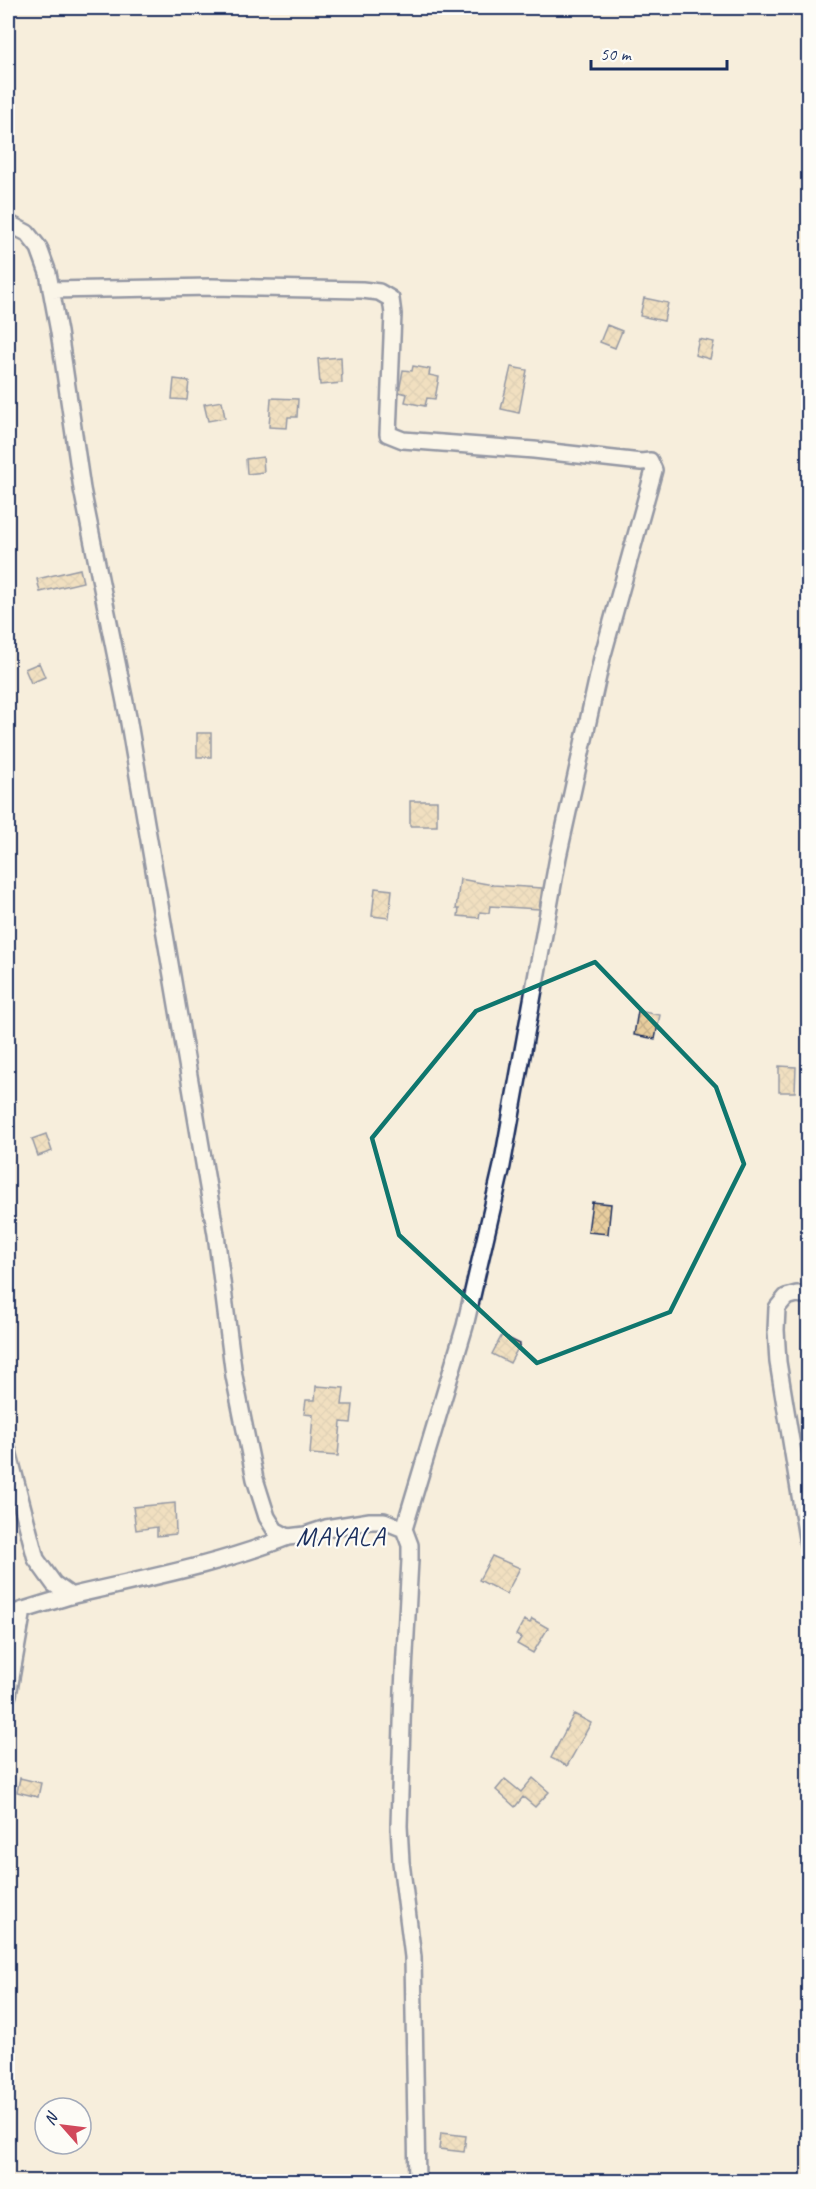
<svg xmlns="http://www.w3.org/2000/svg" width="816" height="2189" viewBox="0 0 816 2189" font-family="Caveat,sans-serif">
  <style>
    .building { fill: url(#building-cross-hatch); stroke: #1b2f5e; stroke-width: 1.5 }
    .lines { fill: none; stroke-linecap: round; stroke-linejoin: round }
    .street-casing { stroke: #1b2f5e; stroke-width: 20 }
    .street { stroke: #fdfcf7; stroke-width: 15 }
    .marked { fill: none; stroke: #0f766e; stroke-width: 4.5; stroke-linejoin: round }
    .labels { text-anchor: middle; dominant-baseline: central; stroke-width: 4.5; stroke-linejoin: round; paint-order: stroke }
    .quarter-label { font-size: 27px; letter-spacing: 1.5px; fill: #1b2f5e; stroke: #fdfcf7 }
  </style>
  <defs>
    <pattern id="building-cross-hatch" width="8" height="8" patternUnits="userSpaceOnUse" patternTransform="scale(1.5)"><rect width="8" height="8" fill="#e8cd9d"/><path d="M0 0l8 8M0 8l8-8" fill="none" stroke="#c6b08a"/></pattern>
  </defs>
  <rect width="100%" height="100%" fill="#f7eedc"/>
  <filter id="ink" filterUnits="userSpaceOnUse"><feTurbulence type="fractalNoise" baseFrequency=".0167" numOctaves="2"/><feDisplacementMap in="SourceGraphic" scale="12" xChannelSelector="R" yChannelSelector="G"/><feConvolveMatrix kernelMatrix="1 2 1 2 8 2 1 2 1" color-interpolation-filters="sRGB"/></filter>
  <g filter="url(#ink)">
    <path class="building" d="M644,298l24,5 -4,18 -24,-5z
      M607,325l15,6 -7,17 -15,-6z
      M699,339l15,3 -4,17 -15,-4z
      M341,357l1,26 -22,2 -2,-26z
      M413,366l17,3 -1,6 10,2 -4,22 -8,-1 -2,8 -20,-4 2,-8 -8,-2 4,-22 9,1z
      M511,367l16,3 -8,43 -18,-4z
      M174,379l15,2 -2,19 -15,-1z
      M271,398l27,1 -1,18h-9l-1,11 -18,-1z
      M222,401l3,17 -17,3 -4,-17z
      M263,457l1,15 -17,2 -1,-15z
      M80,569l3,13 -43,10 -3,-13z
      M39,663l6,14 -14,6 -6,-14z
      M197,733h14v24h-14z
      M410,801h27v25h-27z
      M460,879l33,6 49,3 -3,21 -49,-3 -1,7 -9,-1 -1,6 -21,-2 1,-7h-3z
      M375,888l17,2 -3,28 -17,-2z
      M638,1011l22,4 -5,24 -21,-4z
      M779,1066l17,1 -1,25h-16z
      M46,1134l6,17 -14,5 -6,-17z
      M592,1202l19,2 -3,30 -20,-2z
      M502,1335l18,9 -10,19 -18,-9z
      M316,1386l28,2 -2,17h11l-2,18 -10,-1 -3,34 -28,-2 3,-39 -9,-1 2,-14h9z
      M175,1503l1,31 -19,2v-9l-21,3 -3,-23z
      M492,1556l28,12 -14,26 -27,-14z
      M532,1619l16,9 -15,25 -16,-9 4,-6 -5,-3 8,-15 6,3z
      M574,1714l17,9 -24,43 -16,-8z
      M20,1778l21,5 -3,14 -21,-5z
      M533,1778l16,14 -14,15 -12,-10 -8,10 -19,-17 9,-11 16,13z
      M441,2133l25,3 -2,16 -25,-3z"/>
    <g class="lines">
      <g class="street-casing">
        <path id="street" d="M8,223l19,10 12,15 9,25 11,59 23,157 46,228 88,517 18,142 21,103 12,38 8,13 13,7 17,-2 21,-7 44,-7h14l20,8 6,16v15l-7,130 -4,136 2,36 12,95 4,225
          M51,290l161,-3 150,3 17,2 12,7 2,15 -5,120 15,6 131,10 107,12 9,-1 4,9 -52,188 -44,199 -56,309 -37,160 -61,203
          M808,1296l-11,-2 -11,3 -9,11 -1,22 2,32 30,182
          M8,1451l28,108 18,25 17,12
          M8,1615c22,-7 44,-14 66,-20 73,-17 143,-30 214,-58
          M8,1695l15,-85"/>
      </g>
      <use href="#street" class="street"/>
    </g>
  </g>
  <path d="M0 0H816V2189H0ZM595,962l121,125 28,77 -74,148 -133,51 -138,-128 -27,-97 104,-127z" fill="#f7eedc" fill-opacity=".55" fill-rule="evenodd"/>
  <path class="marked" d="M595,962l121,125 28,77 -74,148 -133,51 -138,-128 -27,-97 104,-127z"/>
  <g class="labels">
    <g class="quarter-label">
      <text x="341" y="1536">MAYALA</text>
    </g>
  </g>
  <rect width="816" height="2189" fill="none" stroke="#fdfcf7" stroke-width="30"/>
  <rect x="15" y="15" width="786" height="2159" fill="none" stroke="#1b2f5e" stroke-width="2" filter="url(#ink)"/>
  <g transform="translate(63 2126) rotate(298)"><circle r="28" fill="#fdfcf7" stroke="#a3aaba" stroke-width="1.5"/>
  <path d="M0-4.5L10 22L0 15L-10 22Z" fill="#d1495b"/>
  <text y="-9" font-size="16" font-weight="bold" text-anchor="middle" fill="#1b2f5e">N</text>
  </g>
  <path d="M591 60v9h136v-9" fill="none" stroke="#1b2f5e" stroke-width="3"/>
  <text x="600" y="60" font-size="18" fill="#1b2f5e" stroke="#fdfcf7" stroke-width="4.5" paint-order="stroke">50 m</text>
</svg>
